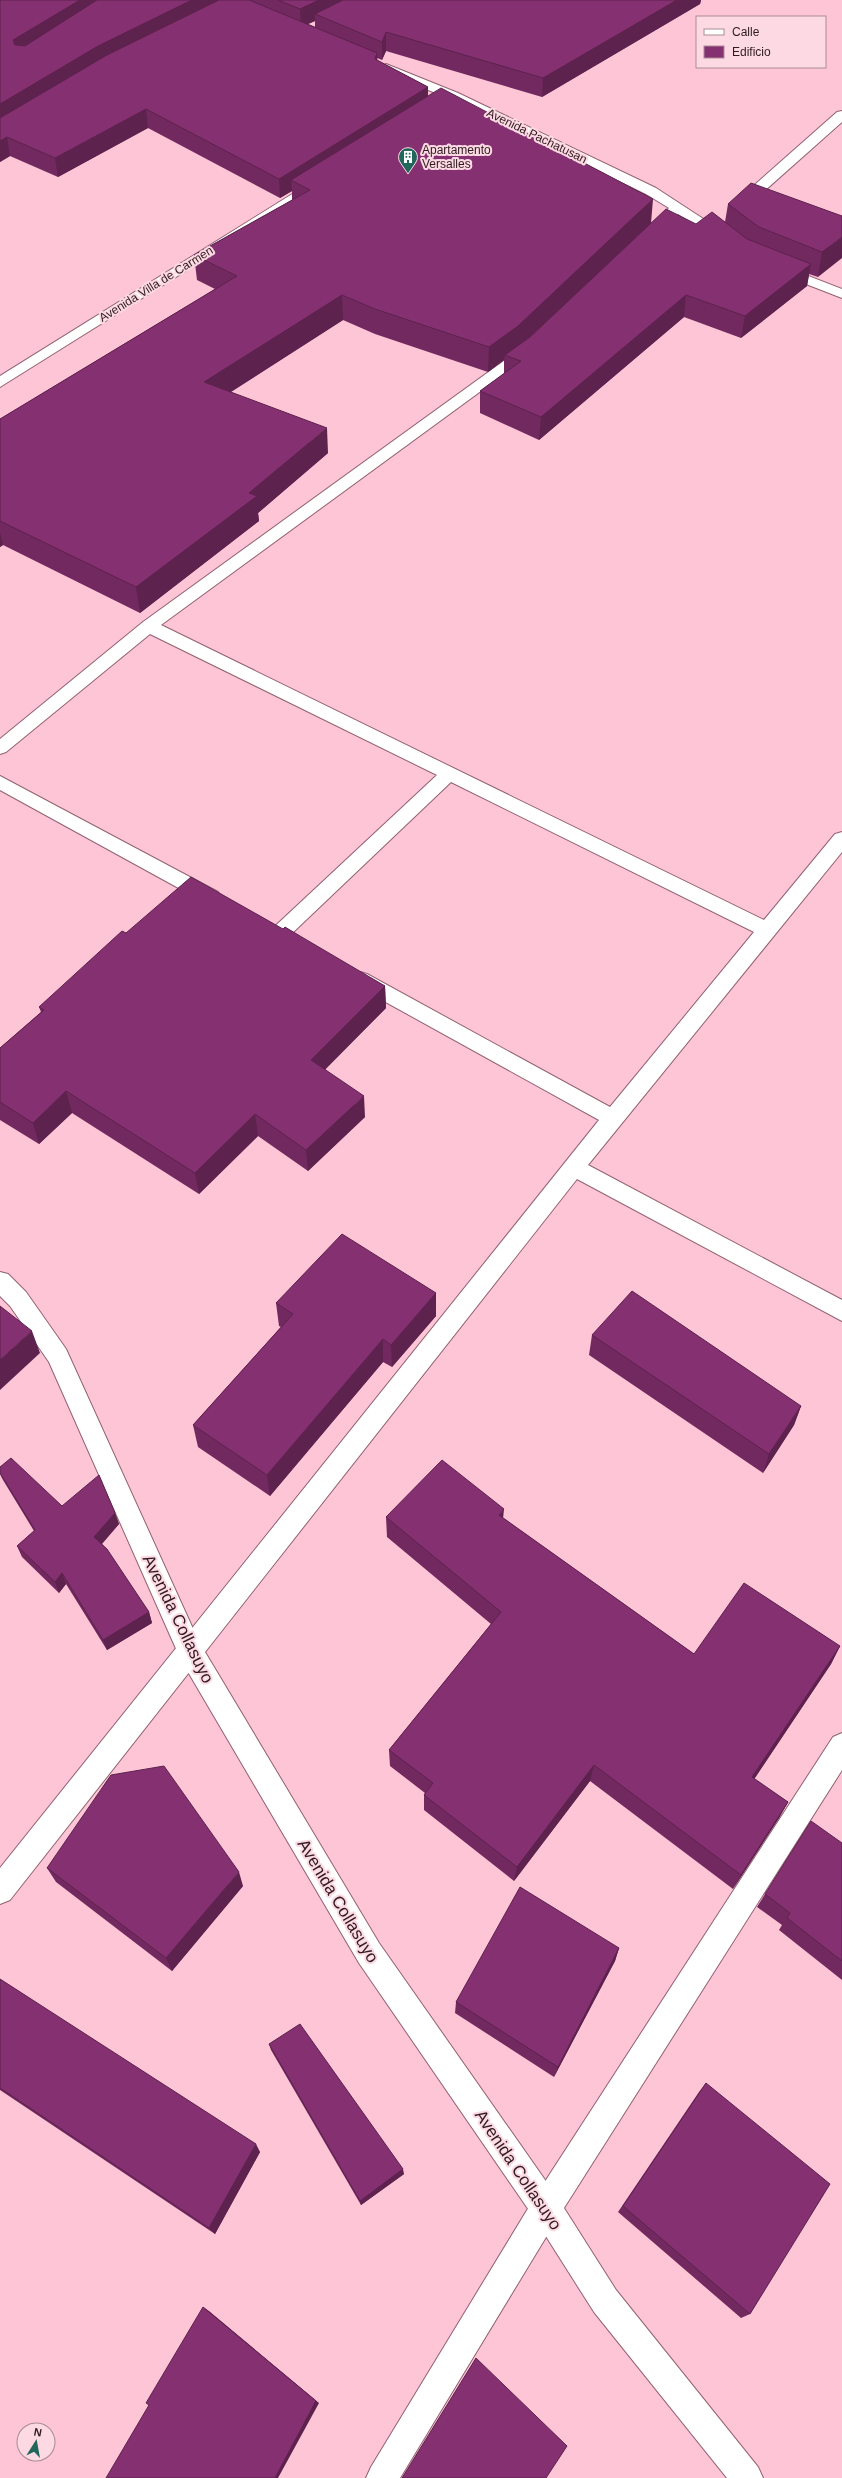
<svg xmlns="http://www.w3.org/2000/svg" width="842" height="2478" viewBox="0 0 842 2478" font-family="Helvetica,sans-serif">
  <style>
    .lines { fill: none; stroke-linecap: round; stroke-linejoin: round }
    .minor-casing { stroke: #926171; stroke-width: 2 }
    .tertiary-casing { stroke: #926171; stroke-width: 2 }
    .minor { fill: #fff; fill-rule: evenodd }
    .tertiary { fill: #fff; fill-rule: evenodd }
    .wall { fill: #722960; fill-rule: evenodd }
    .shaded-wall { fill: #5d224e }
    .building { fill: #853070; stroke: #5d224e }
    .labels { text-anchor: middle; dominant-baseline: central; stroke-width: 4; stroke-linejoin: round; paint-order: stroke }
    .far-street-label { font-size: 12px; fill: #2f1b21; stroke: #fcd9e3 }
    .far-poi-label { font-size: 12px; fill: #2f1b21; stroke: #fcd9e3; text-anchor: start }
    .near-street-label { font-size: 17px; fill: #2f1b21; stroke: #fcd9e3 }
  </style>
  <rect width="100%" height="100%" fill="#fdc5d6"/>
  <g class="lines">
    <g class="minor-casing">
      <path id="minor" d="M386,64l72,29 198,95 75,49 -2,3h-10l-41,-26 -22,22h-10l-2,-3 2,-3 23,-22 -23,-14 -196,-95 -68,-28 -2,-3z
        M842,111v11l-99,88h-10l-2,-3 2,-3 104,-92z
        M318,178l7,4 -2,3 -323,202v-11z
        M780,265l62,24v9l-67,-26 -2,-3 2,-3z
        M528,346l7,4 -2,3 -372,272 603,295 71,-86 7,-2v20l-254,313 254,135v21l-265,-142 -567,721 -10,4v-36l599,-748 -246,-136 -3,-5 3,-5 7,-2 7,2 243,133 144,-175 -303,-150 -165,157 -7,2 -7,-2 -3,-5 3,-5 165,-154 -287,-141 -144,118 -6,2v-15l143,-117 380,-275z
        M0,776l218,116 3,5 -3,5 -7,2 -7,-2 -204,-112z
        M842,1733v37l-285,449 -157,259h-34l5,-11 164,-270 298,-460z"/>
    </g>
    <g class="tertiary-casing">
      <path id="tertiary" d="M0,1272l8,2 18,18 40,57 133,293 180,301 178,254 59,93 142,177 5,11h-36l-133,-166 -59,-93 -176,-256 -178,-303 -132,-298 -39,-56 -10,-10z"/>
    </g>
    <use href="#minor" class="minor"/>
    <use href="#tertiary" class="tertiary"/>
  </g>
  <path class="wall" d="M0,0h701l-1,4 -158,93 -156,-46 -4,9 -5,-2v2l51,27v9l223,127 45,1 29,-2 3,-18 114,12 -24,61 -9,-3 -2,12 -66,52 -57,-21 -145,123 -59,-27v-22l24,-17v-14l-16,12 -113,-38 -32,-14 -112,72 97,61 -70,60 1,8 -119,92 -137,-68 -3,2v-128l215,-130 -18,-9 -3,-25 98,-55v-9l-12,7 -132,-70 -90,49 -48,-21 -10,6zM315,21v6l-7,-3z
    M283,929l102,57 1,22 -61,61 40,48 -57,54 -50,-35 -59,58 -127,-81 -33,31 -39,-24v-72l41,-36 -2,-5 87,-74z
    M436,1293v23l-44,51 -9,-5 -113,134 -72,-49 -5,-22 88,-98 -2,-1 -3,-23z
    M592,1335l209,71 -7,19 -31,48 -174,-118z
    M0,1467l62,39 53,7 4,11 -17,20 47,68 3,11 -45,27 -41,-66 -7,9 -37,-36 -5,-11 17,-15 -31,-51 -3,-6z
    M386,1517l117,1 191,136 146,-8 -9,18 -77,115 34,23 -9,16 -46,71 -143,-108 -76,100 -90,-71v-15l1,-2 -35,-27 -1,-16 102,-126 -104,-87z
    M842,1843v137l-63,-50 3,-5 -25,-18 8,-13z
    M47,1868l196,18 -71,85 -116,-89z
    M619,1948l-4,13 -61,116 -99,-64 1,-11z
    M0,1979l260,173 -45,82 -215,-144z
    M269,2044l135,130 -43,31 -90,-155z
    M706,2083l44,231 -9,4 -123,-106 81,-120z"/>
  <path class="shaded-wall" d="M80,0h32l-96,59 -3,-19z
    M192,0h28l-220,125v-21l98,-58z
    M319,0h39l-43,14v7l-14,6 -1,-18z
    M677,0h24l-1,4 -158,93 1,-19z
    M386,32v19l-4,9v-18z
    M377,53l1,18 -3,-12z
    M428,87v18l-137,75 1,11 -12,7 -1,-19z
    M146,109l2,19 -90,49 -3,-19z
    M7,137l3,19 -10,6v-21z
    M653,199l-2,24 -134,128 -12,4 -1,5 -16,12 1,-25z
    M842,237v21l-24,19 4,-25z
    M811,264l-4,22 -66,52 4,-22z
    M342,295l1,25 -136,87 -3,-25z
    M686,295l-2,22 -145,123 2,-23z
    M327,428l1,25 -70,60 1,8 -119,92 -4,-26z
    M0,532l3,13 -3,2z
    M385,986l1,22 -73,74 -2,-22z
    M66,1091l6,22 -33,31 -6,-21z
    M364,1096l1,21 -57,54 -2,-21z
    M255,1114l3,22 -59,58 -4,-21z
    M436,1293v23l-44,51 -1,-22z
    M32,1331l8,22 -40,37v-30z
    M383,1339v23l-113,134 -3,-21z
    M801,1406l-7,19 -31,48 6,-19z
    M504,1509l-2,20 -3,-14z
    M115,1513l4,11 -21,24 -4,-11z
    M62,1573l4,11 -7,9 -4,-11z
    M149,1612l3,11 -45,27 -4,-10z
    M840,1646l-9,18 -86,129 7,-16z
    M594,1765l-4,16 -76,100 3,-14z
    M788,1802l-9,16 -46,71 8,-14z
    M239,1872l4,14 -71,85 -6,-13z
    M619,1948l-4,13 -61,116 4,-10z
    M256,2144l4,8 -45,82 -6,-6z
    M403,2169l1,5 -43,31 -1,-4z
    M203,2307l6,4 110,92 -41,75h-3z"/>
  <path class="building" d="M0,0h80l-67,40 2,5 10,1 72,-46h95l-94,46 -98,58z
    M219,0h30l128,53 -2,6 53,28 -149,92 -133,-70 -91,49 -48,-21 -7,4v-23l107,-63z
    M278,0h41l-19,9z
    M343,0h334l-134,78 -157,-46 -4,10 -67,-28z
    M441,88l212,111 -135,127 -29,21 -114,-38 -33,-14 -138,87 123,46 -78,65 8,3 -121,91 -136,-66v-102l237,-143 -43,-21 116,-65 -19,-10z
    M751,183l91,33v21l-20,15 -63,-25 -31,-23z
    M666,209l30,15 16,-12 35,27 64,25 -66,52 -59,-21 -145,122 -61,-26 41,-30 -16,-6 25,-18z
    M191,877l92,52 2,-2 15,9 85,50 -74,74 53,36 -58,54 -51,-36 -60,59 -129,-82 -33,32 -33,-21v-54l44,-38 -5,-3 83,-76 4,2z
    M342,1234l94,59 -45,52 -8,-6 -116,136 -74,-50 100,-111 -17,-11z
    M632,1291l169,115 -32,48 -177,-119z
    M0,1306l32,25 -32,29z
    M11,1458l51,48 37,-31 16,38 -21,24 13,12 42,63 -46,28 -41,-67 -7,9 -38,-36 18,-16 -35,-57v-6z
    M442,1460l62,49 -5,6 195,139 50,-71 96,63 -88,131 36,25 -47,73 -147,-110 -77,102 -93,-72 9,-12 -44,-33 112,-138 -115,-95z
    M164,1766l75,106 -73,86 -119,-90 64,-93z
    M811,1821l31,22v118l-55,-43 3,-5 -25,-19z
    M520,1887l99,61 -61,119 -102,-65z
    M0,1979l256,165 -47,84 -209,-140z
    M300,2024l103,145 -43,32 -91,-157z
    M706,2083l124,101 -80,130 -127,-108z
    M203,2307l113,94 -41,77h-169l43,-73 -3,-2z
    M476,2358l91,88 -21,32h-144z"/>
  <defs>
    <g id="building-pin" transform="scale(1)"><path d="M0 17L-7.5 6A9.5 9.5 0 1 1 7.5 6Z" fill="#22675b" stroke="#fcd9e3"/><path d="M-4-6H4V6H1V3H-1V6H-4ZM-2.5-4.3h1.7v1.8h-1.7ZM.8-4.3h1.7v1.8H.8ZM-2.5-1h1.7V.8h-1.7ZM.8-1h1.7V.8H.8Z" fill="#fff"/></g>
  </defs>
  <g fill-rule="evenodd">
    <use href="#building-pin" x="408" y="157"/>
  </g>
  <g class="labels">
    <g class="far-street-label">
      <text transform="translate(537 136) rotate(26)">Avenida Pachatusan</text>
      <text transform="translate(156 284) rotate(-32)">Avenida Villa de Carmen</text>
    </g>
    <g class="far-poi-label">
      <text x="422" y="150">Apartamento<tspan x="422" dy="14">Versalles</tspan></text>
    </g>
    <g class="near-street-label">
      <text transform="translate(178 1619) rotate(64)">Avenida Collasuyo</text>
      <text transform="translate(338 1901) rotate(59)">Avenida Collasuyo</text>
      <text transform="translate(518 2170) rotate(56)">Avenida Collasuyo</text>
    </g>
  </g>
  <rect x="696" y="16" width="130" height="52" fill="#fcd9e3" stroke="#aa8d95"/>
  <rect x="704" y="29" width="20" height="6" fill="#ffffff" stroke="#aa8d95"/>
  <text x="732" y="36" font-size="12" fill="#2f1b21">Calle</text>
  <rect x="704" y="46" width="20" height="12" fill="#853070" stroke="#aa8d95"/>
  <text x="732" y="56" font-size="12" fill="#2f1b21">Edificio</text>
  <g transform="translate(36 2442) rotate(11)"><circle r="19" fill="#fcd9e3" stroke="#aa8d95"/>
  <path d="M0-3L7 15L0 10L-7 15Z" fill="#22675b"/>
  <text y="-6" font-size="11" font-weight="bold" text-anchor="middle" fill="#2f1b21">N</text>
  </g>
</svg>
